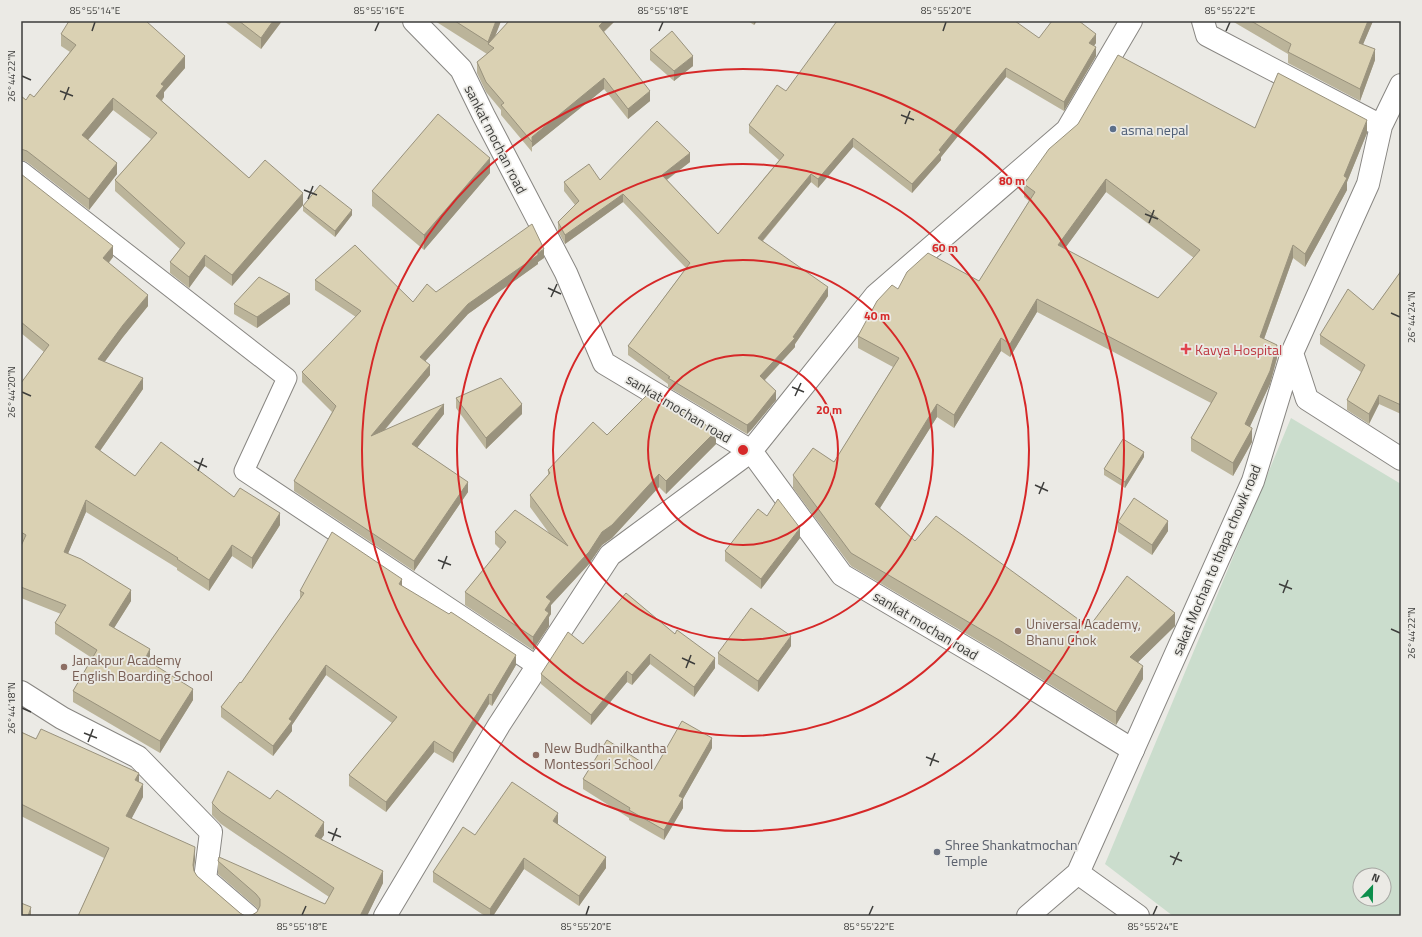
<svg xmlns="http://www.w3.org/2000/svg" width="1422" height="937" viewBox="0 0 1422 937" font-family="'Titillium Web',sans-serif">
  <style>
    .green { fill: #cbddcd; fill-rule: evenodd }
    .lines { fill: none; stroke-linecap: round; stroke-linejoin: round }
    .service-casing { stroke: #888682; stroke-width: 21 }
    .minor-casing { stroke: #888682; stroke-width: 24 }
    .tertiary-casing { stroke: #888682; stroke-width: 24 }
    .service { stroke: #fff; stroke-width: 19 }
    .minor { stroke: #fff; stroke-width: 22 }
    .tertiary { stroke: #fff; stroke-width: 22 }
    .wall { fill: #bbb49a; fill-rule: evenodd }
    .shaded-wall { fill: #99927d }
    .building { fill: #dad1b3; stroke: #99927d; fill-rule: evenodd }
    .ticks { fill: none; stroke: #3d3d3b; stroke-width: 1.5 }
    .ring { fill: none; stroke: #d62828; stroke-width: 2 }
    .service-dot { fill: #5c6f8a; stroke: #ebeae5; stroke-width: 1.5 }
    .health-dot { fill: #e0444e; stroke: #ebeae5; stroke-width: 1.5 }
    .education-dot { fill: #8d6e63; stroke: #ebeae5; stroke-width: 1.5 }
    .worship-dot { fill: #6b7280; stroke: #ebeae5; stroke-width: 1.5 }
    .labels { text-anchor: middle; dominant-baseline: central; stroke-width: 3.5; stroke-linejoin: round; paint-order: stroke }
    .service-label { font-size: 14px; fill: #4e5e75; stroke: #ebeae5; text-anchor: start }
    .street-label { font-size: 14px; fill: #3d3d3b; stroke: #ebeae5 }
    .health-label { font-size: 14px; fill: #be3a42; stroke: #ebeae5; text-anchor: start }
    .education-label { font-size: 14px; fill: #785e54; stroke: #ebeae5; text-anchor: start }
    .worship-label { font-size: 14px; fill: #5b616d; stroke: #ebeae5; text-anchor: start }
    .centre { fill: #d62828; stroke: #ebeae5; stroke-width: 2 }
    .ring-label { font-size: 12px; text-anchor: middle; font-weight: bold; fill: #d62828; stroke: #ebeae5; stroke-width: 3.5; stroke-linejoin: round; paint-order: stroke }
    .neatline { fill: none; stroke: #3d3d3b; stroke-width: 1.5 }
    .ticks-label { font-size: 10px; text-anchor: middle; fill: #3d3d3b }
  </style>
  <rect width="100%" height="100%" fill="#ebeae5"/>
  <path class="green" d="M1291,418l110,66v432h-228l-68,-52zM1360,875h24v24h-24z"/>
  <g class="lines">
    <g class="service-casing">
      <path id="service" d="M21,171l266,207 -43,93 293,195"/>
    </g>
    <g class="minor-casing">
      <path id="minor" d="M414,21l47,48 23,47 82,157 38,90 147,88 91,124 151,89 140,86
        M21,692l41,26 76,39 73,75 -6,47 43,37
        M385,916l114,-191 111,-170 141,-104 125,-156 191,-165 64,-109"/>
    </g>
    <g class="tertiary-casing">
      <path id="tertiary" d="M1203,21l4,14 174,91
        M1292,353l15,46 94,60
        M1028,916l50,-43
        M1138,916l-60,-43 175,-392 39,-128 76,-169 13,-58 20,-41"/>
    </g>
    <use href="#service" class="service"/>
    <use href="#minor" class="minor"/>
    <use href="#tertiary" class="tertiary"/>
  </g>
  <path class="wall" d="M224,21h58l-21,28z
    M435,21h66l-6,16 14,-16h106l-11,11 46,69 -22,18 -24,-30 -72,58v5l-31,-37v-5l-15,-18 -9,-19v-11l10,-8z
    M748,21h9l-3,4z
    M1232,21h141l-10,23 12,16 -15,41 -72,-38v-9z
    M61,34l124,34 -21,24v5l-2,4 87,77 54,27 -71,81 -27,-20 -16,22 -19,-15v-11l10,-13 -65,-58v-11l36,-41 -38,-29 -25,30 29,34 -28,36 -62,-48 -6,-2v-64l5,4 8,-3 36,-45 -9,-6z
    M1039,38l57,5 -2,3 2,10 -32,55 -58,-34 -65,80v3l-29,33 -59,-46 -35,41 -7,-6 -48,59 65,55 -33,48v3l-30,33 11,20 -24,29 -5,5 -79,-47v-3l-40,-29v-9l58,-78 -63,-66 -58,42 -7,-13v-9l17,-17 -11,-14v-9l36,-2 90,-18 -23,18 51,54 61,-74 -30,-27v-8l37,-34z
    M650,50l43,16 -19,15 -24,-21z
    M1255,128l112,5 -20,49v8l-42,77 -12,-9 -29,81 13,19 -7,26 -20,42 2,15v1l-19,34 -42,-25v-13l20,-35 -174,-91 -27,45 -9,-6 -47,77 -17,-11 -57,91 35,33 174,86 86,-1 -37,36 5,17 -27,46 -117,-72 -148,-87 -58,-78v-13l41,-13 59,-95 -35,-19v-12l121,-55 50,-80 -5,-4v-13zM1106,192l88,66 -36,40 -94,-49z
    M490,173l-66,77 -52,-44v-15z
    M21,174l92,83 -4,6 39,43 -25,31 -19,25 39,27 -43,62 35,25 99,21 46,28 -28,44 -20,-13 -23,35 -32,-21v-2l-91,-56 -18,41 63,48 -17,27 36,32 -1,2 44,38 -33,53 -87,-51v-11l19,-33 -37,-24v-11l6,-9 -40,-16v-52l1,-2 -1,-1v-160l23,-31 -23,-19z
    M303,206l49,9 -17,22 -32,-26z
    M544,258l-6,4v2l-70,50 -43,47 5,14 -46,56 60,-17 -27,34 51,44 -54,79 -120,-80v-10l38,-69 -30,-30v-10l54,-55 -41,-27v-10l98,22 23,-10z
    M1401,271v143l-22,-10 -10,20 -22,-14v-10l14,-28 -41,-28v-9l53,-25z
    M234,304h56l-33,24 -23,-14z
    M456,398l66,16 -36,35 -30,-41z
    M607,435l109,9 -50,50 -7,-7 -47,51 -10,7 -13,19 -38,41v9l-2,3v9l-16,24 -68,-45v-13l35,-43 -5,-5v-12l54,1 -19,-26v-12l18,-20v-5z
    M1144,457l-19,31 -21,-13v-6z
    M767,516l33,22 -39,51 -36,-28v-10z
    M1118,522l50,9 -16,24 -34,-23z
    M402,586l114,79 -24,41 -3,-2 -36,59 -19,-11 -48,60 -37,-26v-11l43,-52 -66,-48 -34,50v6l-19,25 -52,-39v-10l20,-24 59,-84v-8z
    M626,593l89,75 -21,29 -44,-33 -18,21 -5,-3 -36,43 -50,-41v-10l42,-30z
    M791,646l-33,46 -40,-28v-11z
    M21,732l118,51 4,14 -12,22 64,40 -2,12 4,5 43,37 5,3 7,-1 5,-3 1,-2 -2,-3 -38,-33v-13l107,43 4,-7 -108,-73 -9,-9v-12l112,32 -3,4 62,44 -16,33h-289l26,-58 -83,-42z
    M712,748l-29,51v9l-19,32 -35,-20v-2l-46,-29v-10l71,-9z
    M558,823v1l48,44 -27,38 -55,-37 -31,47h-8l-52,-34v-10l42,-37z"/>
  <path class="shaded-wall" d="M273,21h9l-21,28v-11z
    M496,21h5l-10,25 -3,-2v10v-12z
    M604,21h11l-16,15v-10z
    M754,21h3l-3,4z
    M1368,21h5l-14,33v-11z
    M1096,34v9l-7,9v-9z
    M1096,47v9l-32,55v-9z
    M1375,49v11l-15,41v-12z
    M185,56v12l-21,24v5l-8,10v-11l5,-12z
    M693,56v10l-19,15v-10z
    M1006,68v9l-65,80v3l-29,33v-9l27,-34z
    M604,78v11l-72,58v-10z
    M650,91v10l-22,18v-10z
    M113,98v12l-31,37v-12z
    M1367,120v13l-20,49v8l-42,77v-13l39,-78z
    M853,138v9l-35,41v-9z
    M690,153v9l-28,21v-8z
    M490,158v15l-66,77v-15z
    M117,163v11l-28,36v-11z
    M811,174v8l-53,64v-8z
    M1106,179v13l-48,66v-13z
    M303,193v12l-71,81v-11z
    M623,194v8l-58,42v-9z
    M352,210v5l-17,22v-6z
    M1293,245v13l-33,92v-13z
    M113,246v11l-10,12v-11z
    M544,249v9l-6,4v2l-70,50 -48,53v-10l48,-53z
    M205,255v11l-16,22v-11z
    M828,287v9l-33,48v3l-35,38v-9l33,-39z
    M290,294v10l-33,24v-11z
    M148,295v11l-25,31 -25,34v-12l25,-34z
    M1037,299v13l-27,45v-13z
    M1001,338v13l-47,77v-13z
    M1277,345v13l-7,26 -25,53v-13z
    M430,365v10l-59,71v-10z
    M143,378v11l-48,69v-11z
    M776,391v9l-24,29 -5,5v-9z
    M1379,395v9l-10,20v-10z
    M444,404v10l-32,40v-10z
    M522,404v10l-36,35v-11z
    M937,404v13l-62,99v-12z
    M1252,428v14l-19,34v-13z
    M716,431v13l-50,50v-13z
    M1144,452v5l-19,31v-6z
    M659,474v13l-47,51 -10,7 -13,19 -38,41v9l-2,3v9l-16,24v-13l13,-40 56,-65z
    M468,482v10l-54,79v-10z
    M86,500v12l-22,51v-11z
    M280,513v12l-28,44v-11z
    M1168,521v10l-16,24v-10z
    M800,528v10l-39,51v-10z
    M232,545v11l-23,35v-11z
    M402,579v11l-3,-6z
    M131,590v11l-22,35v-11z
    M1175,613v13l-45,44v-13z
    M791,636v10l-33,46v-11z
    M150,649v11l-5,10v-11z
    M650,654v10l-18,21v-10z
    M516,655v10l-24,41v-11z
    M715,658v10l-21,29v-10z
    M326,665v10l-34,50v6l-19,25v-10l16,-27z
    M1143,666v13l-27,46v-13z
    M627,671v11l-36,43v-10z
    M193,689v11l-33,53v-12z
    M489,694v10l-36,59v-10z
    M712,738v10l-29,51v9l-19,32v-10l15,-34z
    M434,741v11l-48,60v-10z
    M139,773v12l-4,-5z
    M143,784v13l-17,32v-13z
    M558,813v10l-5,8v-10z
    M324,822v13l-9,13v-12z
    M195,847v12l-2,18v-12z
    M606,857v11l-27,38v-10z
    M524,858v11l-31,47h-3v-7z
    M383,871v12l-16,33h-7z
    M31,907v9h-3z"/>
  <path class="building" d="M69,21h77l39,35 -24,28 3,2 -8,10 93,82 16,-18 38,33 -71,82 -27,-20 -16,22 -19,-15 15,-19 -70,-63 42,-47 -44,-35 -31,37 35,28 -28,36 -62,-48 -6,-2v-53l5,4 4,-6 4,3 42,-52 -15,-11z
    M239,21h34l-12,17z
    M455,21h41l-8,21z
    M509,21h95l-5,5 51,65 -22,18 -24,-31 -72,59v5l-31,-37 3,-2 -18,-21 -9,-20 17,-14 -6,-4z
    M837,21h178l24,17 13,-17h27l17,13 -7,9 7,4 -32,55 -58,-34 -67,82 2,2 -29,32 -59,-46 -35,41 -7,-5 -53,64 70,49 -35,50 2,1 -35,38 16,15 -24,30 -5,4 -79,-47 2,-1 -42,-31 62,-83 -67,-69 -58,41 -7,-13 21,-21 -15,-19 25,-18 11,16 57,-59 33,32 -28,22 56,59 66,-79 -35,-30 28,-40 9,6z
    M1251,21h117l-9,22 16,6 -15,40 -72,-37 3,-8z
    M672,31l21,25 -19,15 -24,-21z
    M1118,55l137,73 23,-55 89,47 -23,56 3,2 -42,76 -12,-9 -33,92 17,8 -7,26 -25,53 7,4v1l-19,34 -42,-25 26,-45 -180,-94 -27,45 -9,-6 -47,77 -17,-11 -62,100 40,37 21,-25 153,111 38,-51 48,37 -45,44 13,9 -27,46 -117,-72 -148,-87 -58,-78 20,-27 21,14 65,-104 -41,-22 19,-35 15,-16 6,4 9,-17 21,-19 51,28 56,-89 -11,-8 25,-35 29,-25zM1106,179l94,71 -42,48 -100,-53z
    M438,114l52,44 -66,77 -52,-44z
    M21,174l92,72 -10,12 45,37 -25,30 -25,34 45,19 -48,69 40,29 26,-34 73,55 6,-9 40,25 -28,45 -20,-13 -23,35 -32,-21 1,-1 -92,-58 -22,52 17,7 50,31 -22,35 41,24 -5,10 48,30 -33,52 -87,-50 24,-41 -42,-27 11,-18 -45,-18v-41l5,-11 -5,-3v-149l28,-38 -28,-23z
    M320,185l32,25 -17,21 -32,-25z
    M532,224l12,25 -6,4v2l-70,49 -48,53 10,8 -59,71 73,-32 -32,40 56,38 -54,79 -120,-80 42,-75 -34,-34 59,-61 -46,-31 40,-35 58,57 14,-18 9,8z
    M1401,271v134l-22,-10 -10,19 -22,-14 18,-35 -45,-30 28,-46 25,21z
    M259,277l31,17 -33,23 -23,-13z
    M501,378l21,26 -36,34 -30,-40z
    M650,392l66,39 -50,50 -7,-7 -47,51 -10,7 -13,20 -43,45 5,4 -6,9 4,3 -16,24 -68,-45 41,-50 -11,-10 20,-22 53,36 -38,-51 20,-22 -2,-3 45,-48 14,13z
    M1123,439l21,13 -19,30 -21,-13z
    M1134,498l34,23 -16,24 -34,-23z
    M778,499l22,29 -39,51 -36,-28 33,-42 9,7z
    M332,532l70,47 -3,5 50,30 2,-2 65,43 -24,40 -3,-1 -36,59 -19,-12 -48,61 -37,-27 48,-58 -71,-52 -37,54 3,2 -19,25 -52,-39 19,-25 1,1 63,-90 -4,-2z
    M626,593l49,41 2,-4 38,28 -21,29 -44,-33 -18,21 -5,-4 -36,44 -50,-41 27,-42 15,12z
    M751,608l40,28 -33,45 -40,-28z
    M682,721l30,17 -33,58 4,2 -19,32 -35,-20 1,-2 -47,-29 24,-39 47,30z
    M41,729l98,44 -4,7 8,4 -17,32 69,31 -2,18 1,6 3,5 43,37 5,3 7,-1 5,-3 3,-6v-7l-4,-5 -38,-33 1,-4 106,47 9,-16 -113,-76 -9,-9 16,-32 42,28 7,-9 47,32 -9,14 68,35 -23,45h-282l31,-68 -88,-44v-72l15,7z
    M512,782l46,31 -5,8 53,36 -27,39 -55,-38 -34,51 -57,-37 30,-45 12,8z
    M21,903l10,4 -3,9h-7z"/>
  <path class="ticks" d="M92,31l3,-9M375,31l4,-9M659,31l4,-9M943,31l3,-9M1226,31l4,-9M22,76l9,4M60,91l13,5M64,100l5,-13M901,115l13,5M905,124l5,-13M304,190l13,5M308,199l5,-13M1145,214l13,5M1149,223l5,-13M548,288l13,6M551,297l6,-13M1391,313l9,4M792,387l12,5M22,392l9,4M795,396l6,-13M194,461l13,6M198,471l5,-13M1035,485l13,6M1039,494l5,-12M438,560l13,5M442,569l5,-13M1279,584l13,5M1283,593l5,-13M1391,629l9,4M682,658l13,6M686,668l5,-13M22,708l9,4M84,733l13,5M88,742l5,-13M926,757l13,5M930,766l5,-13M328,832l13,5M332,841l5,-13M1170,856l12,5M1173,865l6,-13M302,915l4,-9M586,915l3,-9M869,915l4,-9M1153,915l4,-9"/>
  <g class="ring">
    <circle cx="743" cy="450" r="95"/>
    <circle cx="743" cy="450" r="190"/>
    <circle cx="743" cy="450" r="286"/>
    <circle cx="743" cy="450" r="381"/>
  </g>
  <circle class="service-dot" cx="1113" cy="129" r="4"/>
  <path class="health-dot" d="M1184 343h4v4h4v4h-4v4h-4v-4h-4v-4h4z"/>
  <g class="education-dot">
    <circle cx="1018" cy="631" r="4"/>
    <circle cx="64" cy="667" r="4"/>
    <circle cx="536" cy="755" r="4"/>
  </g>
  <circle class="worship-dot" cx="937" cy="852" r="4"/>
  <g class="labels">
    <g class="service-label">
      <text x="1121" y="129">asma nepal</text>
    </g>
    <g class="street-label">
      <text transform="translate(496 139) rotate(63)">sankat mochan road</text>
      <text transform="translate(679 408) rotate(31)">sankat mochan road</text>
      <text transform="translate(1216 560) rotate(-67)">sakat Mochan to thapa chowk road</text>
      <text transform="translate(926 625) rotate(31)">sankat mochan road</text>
    </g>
    <g class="health-label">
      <text x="1195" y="349">Kavya Hospital</text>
    </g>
    <g class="education-label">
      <text x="1026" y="623">Universal Academy,<tspan x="1026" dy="16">Bhanu Chok</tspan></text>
      <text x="72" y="659">Janakpur Academy<tspan x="72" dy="16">English Boarding School</tspan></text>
      <text x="544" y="747">New Budhanilkantha<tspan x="544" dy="16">Montessori School</tspan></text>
    </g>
    <g class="worship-label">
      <text x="945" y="844">Shree Shankatmochan<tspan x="945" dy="16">Temple</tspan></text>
    </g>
  </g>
  <circle cx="743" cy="450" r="6" class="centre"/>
  <g class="ring-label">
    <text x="1012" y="185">80 m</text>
    <text x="945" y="252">60 m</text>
    <text x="877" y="320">40 m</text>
    <text x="829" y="414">20 m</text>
  </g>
  <rect width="1422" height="937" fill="none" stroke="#ebeae5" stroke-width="44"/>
  <g transform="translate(1372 887) rotate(22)"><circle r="19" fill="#ebeae5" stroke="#a5a5a1"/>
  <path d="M0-3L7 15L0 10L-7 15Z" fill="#0c8e4b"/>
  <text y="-6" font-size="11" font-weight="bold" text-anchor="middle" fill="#3d3d3b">N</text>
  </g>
  <rect x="22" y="22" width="1378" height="893" class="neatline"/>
  <g class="ticks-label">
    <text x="95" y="14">85°55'14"E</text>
    <text x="379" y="14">85°55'16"E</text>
    <text x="663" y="14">85°55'18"E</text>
    <text x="946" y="14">85°55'20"E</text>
    <text x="1230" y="14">85°55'22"E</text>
    <text transform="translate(11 76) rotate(-90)" y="4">26°44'22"N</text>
    <text transform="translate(1411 317) rotate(-90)" y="4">26°44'24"N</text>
    <text transform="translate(11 392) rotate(-90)" y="4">26°44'20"N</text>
    <text transform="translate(1411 633) rotate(-90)" y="4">26°44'22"N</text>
    <text transform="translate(11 708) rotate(-90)" y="4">26°44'18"N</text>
    <text x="302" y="930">85°55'18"E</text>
    <text x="586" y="930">85°55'20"E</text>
    <text x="869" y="930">85°55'22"E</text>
    <text x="1153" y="930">85°55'24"E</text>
  </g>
</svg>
